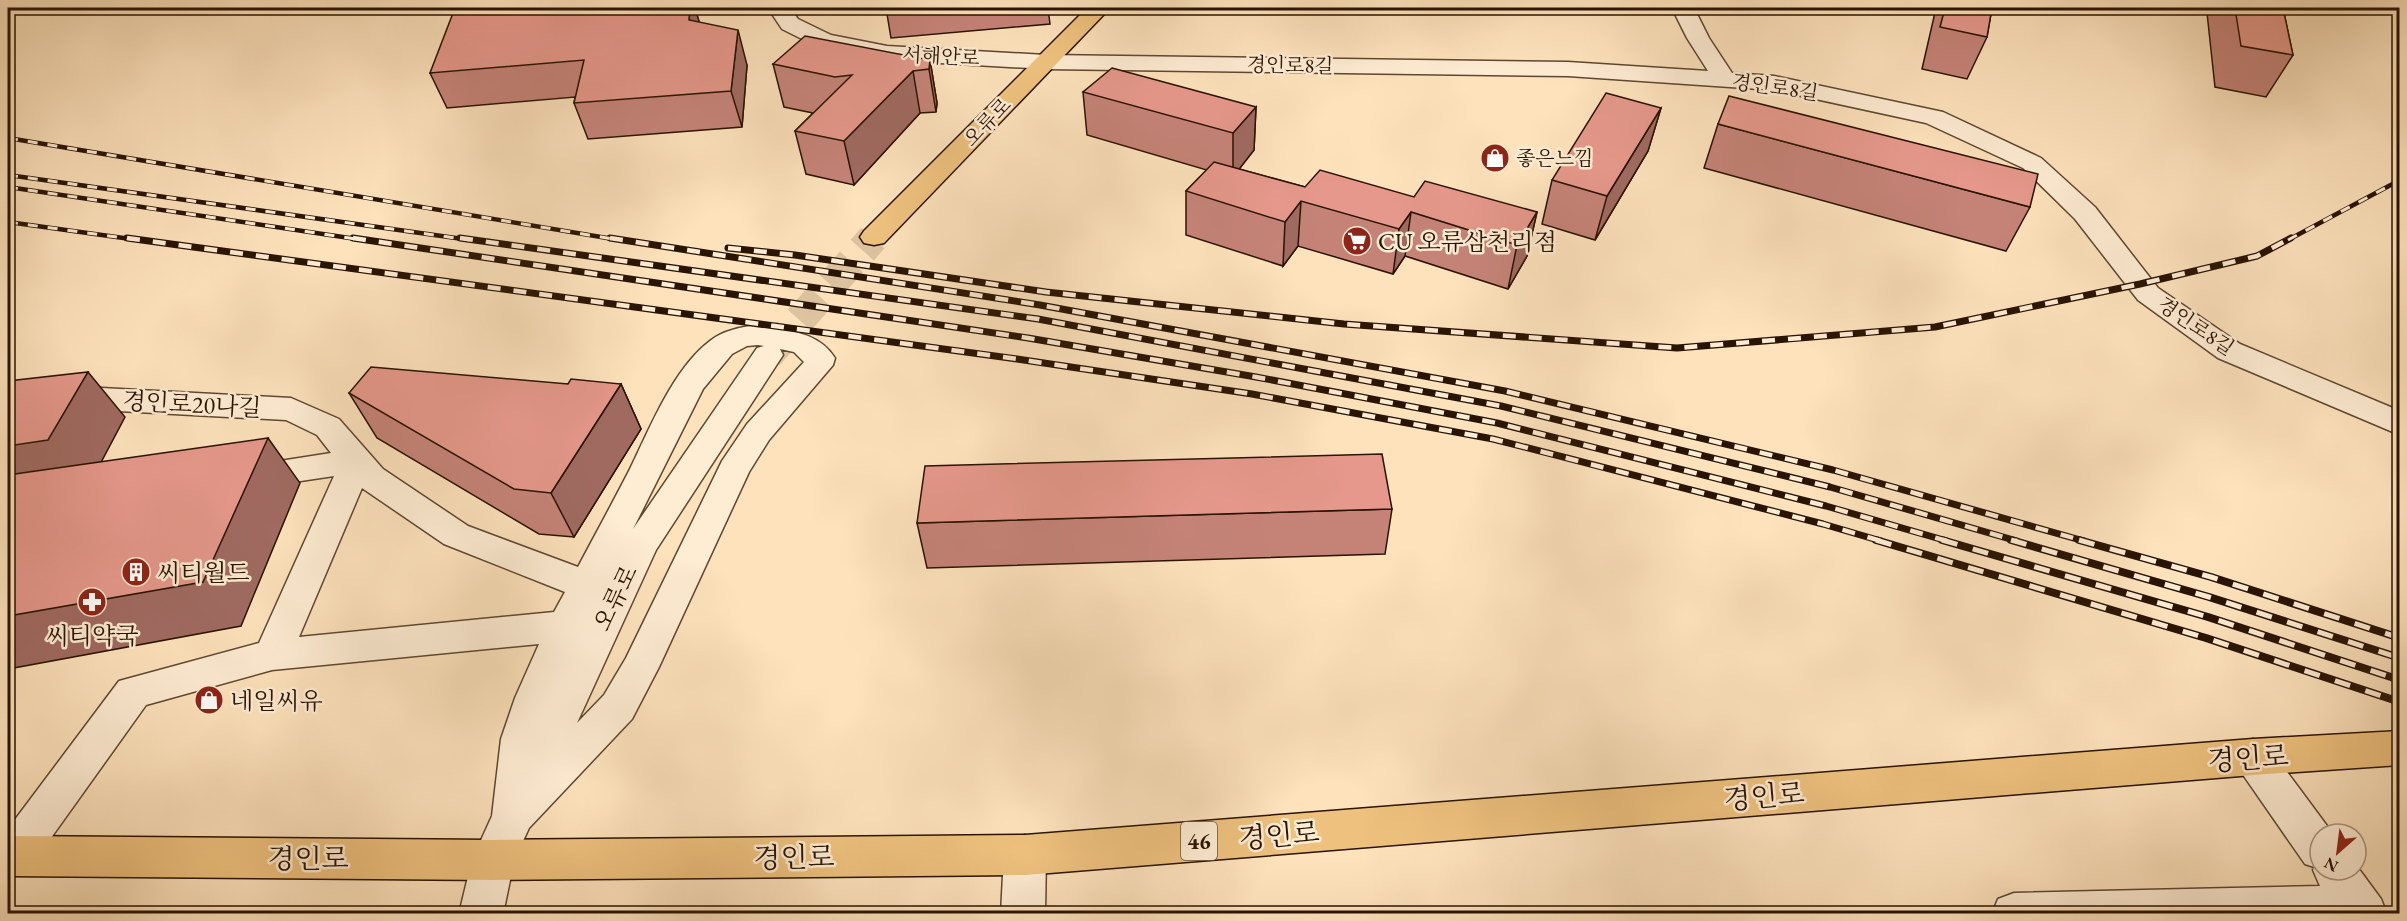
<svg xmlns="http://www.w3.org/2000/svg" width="2407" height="921" viewBox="0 0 2407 921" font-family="'EB Garamond','Noto Serif KR',serif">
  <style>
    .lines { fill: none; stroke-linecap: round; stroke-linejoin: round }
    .major-tunnel-far1 { stroke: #ddc3a0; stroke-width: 25; stroke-dasharray: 25 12; stroke-linecap: butt }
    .major-tunnel { stroke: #ddc3a0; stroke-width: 31; stroke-dasharray: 31 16; stroke-linecap: butt }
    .minor-casing { stroke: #5e4730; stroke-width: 3 }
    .major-casing { stroke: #291302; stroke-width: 3 }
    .minor { fill: #feecd3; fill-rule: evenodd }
    .major { fill: #eec17e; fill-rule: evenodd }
    .rail-far2-casing { stroke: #291302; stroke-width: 4.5 }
    .rail-far1-casing { stroke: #291302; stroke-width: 7 }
    .rail-casing { stroke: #291302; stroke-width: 8 }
    .rail-far2 { stroke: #feecd3; stroke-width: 3; stroke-dasharray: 10; stroke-linecap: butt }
    .rail-far1 { stroke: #feecd3; stroke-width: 4.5; stroke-dasharray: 13; stroke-linecap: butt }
    .rail { stroke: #feecd3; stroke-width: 5; stroke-dasharray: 16; stroke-linecap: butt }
    .wall { fill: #c58378; stroke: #291302; stroke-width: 1.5 }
    .shaded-wall { fill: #a06a61; stroke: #291302; stroke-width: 1.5 }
    .building { fill: #e5988b; stroke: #291302; stroke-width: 1.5 }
    .labels { text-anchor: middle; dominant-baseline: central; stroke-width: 5; stroke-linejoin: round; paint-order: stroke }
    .far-street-label { font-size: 20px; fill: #291302; stroke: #feecd3 }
    .far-poi-label { font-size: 20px; fill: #291302; stroke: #feecd3; text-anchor: start }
    .shield { fill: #feecd3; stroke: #695441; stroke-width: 1.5 }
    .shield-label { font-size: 22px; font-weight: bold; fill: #291302 }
    .poi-label { font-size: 24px; fill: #291302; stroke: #feecd3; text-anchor: start }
    .street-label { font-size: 24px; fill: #291302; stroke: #feecd3 }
    .near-street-label { font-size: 28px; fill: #291302; stroke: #feecd3 }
  </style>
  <rect width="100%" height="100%" fill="#fde2bc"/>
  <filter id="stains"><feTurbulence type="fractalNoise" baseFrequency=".00333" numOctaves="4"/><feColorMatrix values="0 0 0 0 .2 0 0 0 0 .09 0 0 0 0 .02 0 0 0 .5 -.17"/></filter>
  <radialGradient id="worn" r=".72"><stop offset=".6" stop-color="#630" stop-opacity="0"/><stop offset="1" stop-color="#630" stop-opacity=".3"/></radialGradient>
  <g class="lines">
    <path class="major-tunnel-far1" d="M872,240l2,-3"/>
    <path class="major-tunnel" d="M768,355l105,-117"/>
    <g class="minor-casing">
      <path id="minor" d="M768,8h22l8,11 33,16 56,11 159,9 522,7 140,9 -21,-33 -15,-30h22l15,30 23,35 42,3 169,36 98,46 54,49 63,81 82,56 160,67v24l-182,-77 -80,-58 -63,-81 -52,-51 -97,-45 -152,-33 -206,-14 -522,-7 -159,-9 -71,-14 -34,-17z
        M758,325c29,6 60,6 77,33l-2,7 -64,75 -20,32 -90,195 -27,52 -103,109 -15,33 -11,53h-44l13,-54 20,-44 9,-77 14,-41 24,-54 -267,26 -126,35 -118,165 -15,6 -5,-2v-45l111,-148 140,-38 75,-167 -87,13 -12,-3 -5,-9 5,-9 96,-15 -14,-18 -31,-15 -278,-15v-22l283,15 48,21 44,50 85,57 110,41c17,-32 35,-65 52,-98 20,-41 43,-100 80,-128 13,-11 32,-14 48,-16zM758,345l6,1 -7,2 -124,181 70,-140 29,-35 15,-8zM780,349l14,3 10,10 -57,62 -25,37 -96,197 -22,37 -27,28 79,-173 127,-195zM362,488l82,56 121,48 -11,20 -255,25z
        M2253,739l14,6 66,89h-13v36h36v-5l25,34 6,15h-395l6,-15 16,-6 306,-7 -7,-16 1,-3 -9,-3 -66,-95 -6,-12 6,-12z
        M1025,835l15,6 6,14 -1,59h-44l3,-59 6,-14z"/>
    </g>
    <g class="major-casing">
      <path id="major" d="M1087,8h23l-226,235 -10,2 -10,-2 -4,-6 4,-6z
        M2400,731v34l-147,10 -1228,100 -532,5 -485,-4v-40l485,4 532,-5 1228,-96z"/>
    </g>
    <use href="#minor" class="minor"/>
    <use href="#major" class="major"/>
    <g class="rail-far2-casing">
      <path id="rail-far2" d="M8,138l611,102
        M8,175l462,65
        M8,187l355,53
        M8,222l130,18
        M2288,240l112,-60"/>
    </g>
    <g class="rail-far1-casing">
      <path id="rail-far1" d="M127,238l890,121 235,35 241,45 330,85 58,17
        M353,238l675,100 228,39 241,46 329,83 121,35
        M460,238l578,81 463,87 329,81 187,54
        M610,238l430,67 465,86 328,79 251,71
        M728,248l67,7 251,37 298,32 333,24 258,-21 205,-43 117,-28 34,-18"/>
    </g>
    <g class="rail-casing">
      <path id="rail" d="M1876,540l330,98 194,64
        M1942,540l266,77 192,63
        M2011,540l198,57 191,61
        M2079,540l132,37 189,61"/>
    </g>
    <use href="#rail-far2" class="rail-far2"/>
    <use href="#rail-far1" class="rail-far1"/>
    <use href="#rail" class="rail"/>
  </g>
  <path class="wall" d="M695,8l4,14 48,43 -5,62 -154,12 -14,-36 1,-6 -128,11 -17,-35z
    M886,8h162l2,16 -159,14z
    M1696,8h17l-1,1h-15z
    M1936,8h56l-5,29 -20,42 -45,-10z
    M2210,8h73l10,47 -27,42 -51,-10 -8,-74z
    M930,60l7,43 -1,9 -16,1 -66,72 -48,-11 -11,-43 18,-18 -29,-6 -11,-43z
    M1083,92l173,15 -2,43 -15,19 66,18 109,10 123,15 -10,44 -19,33 -103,-33 -12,18 -95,-28 -15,20 -97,-31v-44l21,-21 -120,-35z
    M1661,108l-13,43 -53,89 -53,-16 10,-44z
    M1718,124l312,83 -24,44 -302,-83z
    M568,384h53l20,45 -67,108 -35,-3 -162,-96 -28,-45z
    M1392,509l-7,45 -458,14 -10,-45z"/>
  <path class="shaded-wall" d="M690,8h5l6,20 -12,-8z
    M738,30l9,35 -5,62 -11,-36z
    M930,60l7,43 -1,9 -7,-43z
    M913,71l7,42 -66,72 -10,-44z
    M1256,107l-2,43 -21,27v-44z
    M1661,108l-13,43 -53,89 12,-44z
    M1301,201l-3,45 -15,20 2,-44z
    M1411,212l-6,44 -12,18 6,-45z
    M1537,212l-10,44 -19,33 9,-44z
    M88,372l37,45 -36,68 -81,12v-51z
    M621,384l20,45 -67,108 -23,-44z
    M268,438l32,45 -59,143 -233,43v-53z"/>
  <path class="building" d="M519,8h171l-1,12 49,10 -7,61 -157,12 10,-43 -154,13 23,-60z
    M886,8h33l-33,2z
    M1945,8h47l-5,29 -47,-10z
    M2235,8h48l10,47 -52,-9z
    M805,36l125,24 -1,9 -16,2 -69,70 -49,-10 57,-56 -17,2 -62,-13z
    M1112,68l144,39 -23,26 -150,-41z
    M1606,93l55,15 -54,88 -55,-16z
    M1729,96l309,78 -8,33 -312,-83z
    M1214,162l91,25 15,-17 94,27 11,-16 112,31 -20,33 -106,-33 -12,17 -98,-28 -16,21 -99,-31z
    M371,367l197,17 3,-5 50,5 -70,109 -37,-4 -165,-96z
    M88,372l-40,68 -40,6v-65z
    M268,438l-65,144 -195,34v-141z
    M1382,454l10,55 -475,14 8,-57z"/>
  <defs>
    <g id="shop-disc" transform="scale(1.5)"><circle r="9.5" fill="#8f2418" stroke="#feecd3"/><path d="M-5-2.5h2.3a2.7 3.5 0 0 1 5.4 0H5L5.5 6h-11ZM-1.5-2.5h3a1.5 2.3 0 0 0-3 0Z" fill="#fff"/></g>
    <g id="supermarket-disc" transform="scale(1.5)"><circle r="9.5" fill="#8f2418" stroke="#feecd3"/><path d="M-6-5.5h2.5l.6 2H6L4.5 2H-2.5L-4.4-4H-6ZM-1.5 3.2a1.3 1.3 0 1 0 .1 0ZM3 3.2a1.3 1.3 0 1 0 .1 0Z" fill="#fff"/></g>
    <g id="building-disc" transform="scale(1.5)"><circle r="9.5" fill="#8f2418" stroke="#feecd3"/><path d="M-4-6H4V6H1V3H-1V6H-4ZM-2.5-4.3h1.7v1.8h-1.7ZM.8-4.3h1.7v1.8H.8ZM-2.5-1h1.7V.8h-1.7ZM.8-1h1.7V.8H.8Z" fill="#fff"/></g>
    <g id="pharmacy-disc" transform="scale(1.5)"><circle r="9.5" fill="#8f2418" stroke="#feecd3"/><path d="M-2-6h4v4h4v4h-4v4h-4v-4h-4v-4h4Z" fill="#fff"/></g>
  </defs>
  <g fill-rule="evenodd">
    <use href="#shop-disc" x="1495" y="158"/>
    <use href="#supermarket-disc" x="1357" y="241"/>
    <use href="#building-disc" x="136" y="572"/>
    <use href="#pharmacy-disc" x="92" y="602"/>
    <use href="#shop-disc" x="209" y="700"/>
  </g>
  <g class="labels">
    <g class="far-street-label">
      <text transform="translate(941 56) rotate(3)">서해안로</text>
      <text transform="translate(1290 65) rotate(1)">경인로8길</text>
      <text transform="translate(1775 87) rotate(8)">경인로8길</text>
      <text transform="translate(987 122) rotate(-46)">오류로</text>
      <text transform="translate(2196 326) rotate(34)">경인로8길</text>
    </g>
    <g class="far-poi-label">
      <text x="1516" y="158">좋은느낌</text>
    </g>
    <rect class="shield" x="1181" y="822" width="36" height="38" rx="4.5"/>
    <g class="shield-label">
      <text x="1199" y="841">46</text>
    </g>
    <g class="poi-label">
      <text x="1378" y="241">CU 오류삼천리점</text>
      <text x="157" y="572">씨티월드</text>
      <text x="92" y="635" text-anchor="middle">씨티약국</text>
      <text x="230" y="700">네일씨유</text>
    </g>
    <g class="street-label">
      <text transform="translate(192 404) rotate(3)">경인로20나길</text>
      <text transform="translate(615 598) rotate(-64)">오류로</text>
    </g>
    <g class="near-street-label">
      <text transform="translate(2248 758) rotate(-4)">경인로</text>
      <text transform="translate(1764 796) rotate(-5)">경인로</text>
      <text transform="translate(1279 835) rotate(-5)">경인로</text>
      <text transform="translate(794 857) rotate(-1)">경인로</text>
      <text x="308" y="858">경인로</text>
    </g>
  </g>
  <rect width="2407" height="921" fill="none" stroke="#fde2bc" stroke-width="30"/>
  <rect x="9" y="9" width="2389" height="903" fill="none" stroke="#291302" stroke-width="3"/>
  <rect x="15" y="15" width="2377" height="891" fill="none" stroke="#291302" stroke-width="1.5"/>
  <g transform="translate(2338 852) rotate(208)"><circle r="28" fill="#feecd3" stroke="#a9957f" stroke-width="1.5"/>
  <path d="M0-4.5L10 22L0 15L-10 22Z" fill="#8f2418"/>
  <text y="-9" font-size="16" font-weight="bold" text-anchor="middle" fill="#291302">N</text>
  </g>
  <rect width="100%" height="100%" filter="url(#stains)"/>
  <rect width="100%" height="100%" fill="url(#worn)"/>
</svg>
